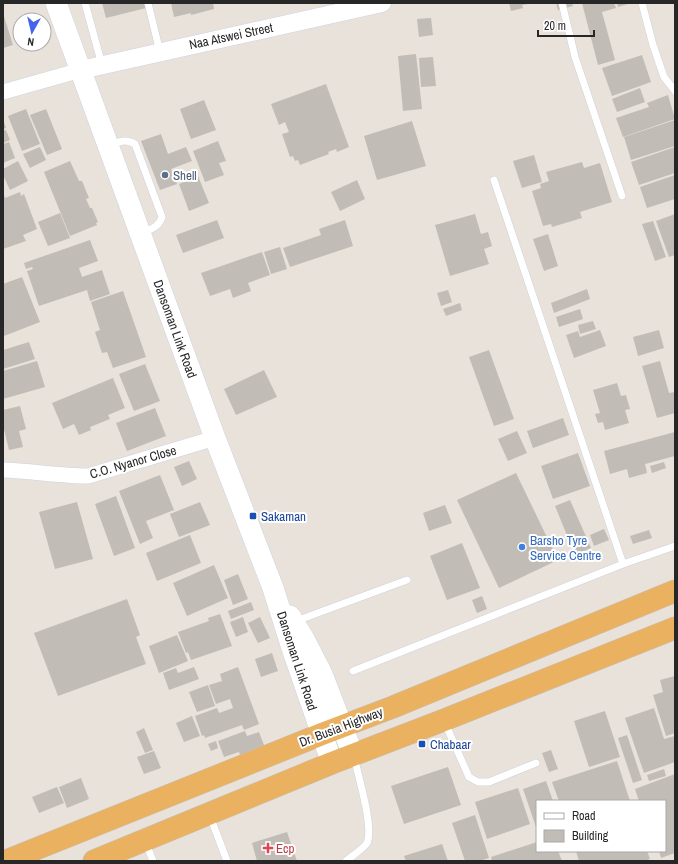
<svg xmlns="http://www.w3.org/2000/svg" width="678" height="864" viewBox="0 0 678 864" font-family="'Archivo Narrow',sans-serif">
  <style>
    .building { fill: #c1bcb6 }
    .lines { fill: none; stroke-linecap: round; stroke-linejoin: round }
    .service-casing { stroke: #cfd2df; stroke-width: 8 }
    .minor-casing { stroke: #cfd2df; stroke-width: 16 }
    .tertiary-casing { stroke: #cfd2df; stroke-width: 19 }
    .secondary-casing { stroke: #cfd2df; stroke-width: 22 }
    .trunk-casing { stroke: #c3c3c3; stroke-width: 23 }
    .service { stroke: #fff; stroke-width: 7 }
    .minor { stroke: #fff; stroke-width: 15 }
    .tertiary { stroke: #fff; stroke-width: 18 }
    .secondary { stroke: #fff; stroke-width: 21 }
    .trunk { stroke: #eab260; stroke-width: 22 }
    .service-dot { fill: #5c6f8a; stroke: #fff; stroke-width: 1.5 }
    .transit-dot { fill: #1a4fb4; stroke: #fff; stroke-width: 1.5 }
    .shop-dot { fill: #3f7fe0; stroke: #fff; stroke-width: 1.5 }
    .health-dot { fill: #e0444e; stroke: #fff; stroke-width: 1.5 }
    .labels { text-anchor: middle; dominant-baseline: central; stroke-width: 4; stroke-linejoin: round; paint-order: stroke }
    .street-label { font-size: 13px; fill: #272727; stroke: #fff }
    .service-label { font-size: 13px; fill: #4e5e75; stroke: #fff; text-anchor: start }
    .transit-label { font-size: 13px; fill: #164399; stroke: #fff; text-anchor: start }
    .shop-label { font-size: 13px; fill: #366cbe; stroke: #fff; text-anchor: start }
    .health-label { font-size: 13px; fill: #be3a42; stroke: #fff; text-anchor: start }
  </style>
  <rect width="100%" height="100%" fill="#e9e2da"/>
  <path class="building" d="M102,3h42l2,5 -40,10z
    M171,3h42l1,6 -23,6v-2l-17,4z
    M509,3h19v1l-6,1 1,3 -12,3z
    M556,3h16l1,3 -15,4z
    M582,3h32l2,5 -14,4 13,48 -17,5z
    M617,3h14l-13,4z
    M3,13l10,32 -10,3z
    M431,18l2,17 -14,2 -2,-18z
    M416,54l6,55 -19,2 -5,-55z
    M642,55l9,27 -39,14 -10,-28z
    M433,57l3,29 -15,1 -2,-29z
    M326,84l23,63 -12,5 -1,-3 -8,3 1,2 -29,11 -2,-5 -3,1 -2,-5 -3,1 -8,-23 7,-2 -4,-10 -6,3 -8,-21z
    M640,88l5,14 -28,10 -5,-13z
    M668,95l7,24 -52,18 -7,-19 33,-11 -2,-4z
    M204,100l12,30 -25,9 -11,-30z
    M26,109l14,35 -18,7 -14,-35z
    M46,109l16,40 -15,6 -17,-40z
    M3,119l3,9 -3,1z
    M675,120v26l-44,14 -7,-23z
    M412,121l14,45 -49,14 -13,-44z
    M6,130l4,10 -7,3v-12z
    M161,134l7,20 18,-7 6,14 -21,8 6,15 -17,6 -19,-49z
    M218,141l8,20 -7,2 5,12 -19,7 -12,-31z
    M9,142l6,16 -12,5v-19z
    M40,147l6,13 -16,8 -7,-14z
    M675,147v26l-36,12 -8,-23z
    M534,155l8,27 -20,6 -9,-27z
    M18,161l10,20 -18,9 -7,-15v-6z
    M70,161l9,20h3l7,17 -3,1 4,9h2l6,14 -2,1 1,2 -27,11 -26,-64z
    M582,162l2,6 16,-5 12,39 -32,10 2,6 -30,9 -1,-3 -8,2 -11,-35 9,-3 -1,-4 9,-3 -3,-9z
    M675,175v24l-28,9 -7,-21z
    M198,176l11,27 -20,8 -10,-27z
    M357,180l8,19 -25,12 -9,-19z
    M3,192l2,6 15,-6 1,4 3,-2 13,35 -14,6 3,6 -23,8z
    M60,213l10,25 -22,8 -10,-24z
    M475,214l6,20 7,-2 4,14 -8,3 5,15 -39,12 -15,-51z
    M675,214v41l-6,2 -13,-36z
    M217,220l7,18 -41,15 -7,-18z
    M345,220l8,26 -63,21 -7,-19 38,-13 -2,-6z
    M653,221l13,36 -11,4 -13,-37z
    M548,234l10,32 -14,5 -11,-32z
    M90,240l8,21 -19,7 3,9 20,-7 8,24 -20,7 -3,-11 -48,16 -12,-35 6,-2 -1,-2 -6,2 -2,-6z
    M280,247l7,22 -16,5 -7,-22z
    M262,252l8,23 -22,8 3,8 -18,7 -3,-9 -20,7 -9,-23z
    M22,277l18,45 -36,14 -1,-3v-49z
    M587,289l3,10 -36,14 -3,-10z
    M448,290l4,12 -11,4 -4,-13z
    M123,291l23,66 -33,11 -6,-16 -5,1 -7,-21 5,-2 -9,-28z
    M460,303l2,7 -16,6 -3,-7z
    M580,309l3,10 -24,8 -3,-10z
    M593,321l3,8 -16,5 -2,-9z
    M600,330l6,16 -32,12 -8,-23 12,-4 2,6z
    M659,330l5,18 -26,8 -5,-19z
    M29,342l6,17 -32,10v-19z
    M489,350l25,69 -20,7 -25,-69z
    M37,361l8,26 -42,12v-28z
    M660,361l9,32 6,-1v21l-18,5 -15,-52z
    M145,364l15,37 -26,10 -15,-37z
    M264,370l13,27 -41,18 -12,-26z
    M113,378l12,30 -17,7 2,4 -20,8 1,3 -12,5 -5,-11 -11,5 -11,-26z
    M617,383l4,13 5,-1 4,14 -5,1 4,13 -24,7 -2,-8 -5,1 -3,-9 5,-1 -7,-23z
    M20,406l6,23 -7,2 4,16 -14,3 -6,-25v-15z
    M155,408l11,28 -39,15 -11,-28z
    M563,418l6,17 -36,13 -6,-17z
    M517,431l10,22 -19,8 -10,-22z
    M675,432v24l-30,8 2,9 -18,5 -2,-9 -17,5 -6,-23z
    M578,453l12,33 -37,13 -12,-33z
    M189,461l8,18 -15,7 -8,-19z
    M664,462l2,6 -14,5 -2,-7z
    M516,473l42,87 -59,28 -42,-88z
    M160,475l14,35 -28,11 7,17 -13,6 -21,-53z
    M116,496l19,52 -21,8 -19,-52z
    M570,500l21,48 -16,7 -20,-49z
    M77,502l16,57 -38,10 -16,-57z
    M200,502l10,23 -31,12 -9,-23z
    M445,505l7,18 -23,8 -6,-18z
    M604,529l5,11 -15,6 -4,-11z
    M649,530l3,8 -19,6 -3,-8z
    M190,535l11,28 -44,18 -11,-28z
    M462,543l18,45 -33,12 -17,-44z
    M214,565l14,33 -41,18 -14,-33z
    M238,574l10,25 -15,6 -9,-25z
    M482,596l5,13 -10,4 -5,-13z
    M127,599l13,36 -4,2 10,27 -88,32 -24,-63z
    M251,602l3,8 -23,9 -3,-8z
    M220,614l12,32 -41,14 -3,-8 -2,1 -8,-21 31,-11 -1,-3z
    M243,617l5,15 -12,5 -6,-15z
    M260,617l10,21 -12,5 -10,-20z
    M177,635l11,26 -29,12 -10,-27z
    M272,653l6,18 -17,6 -6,-18z
    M194,667l5,12 -30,11 -6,-17 13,-5 2,5z
    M238,667l21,57 -15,6 -2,-5 -37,13 -1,-3 -2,1 -7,-20 22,-8 2,5 14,-5 -3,-9 -14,5 -7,-19 13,-4 -2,-7z
    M675,676v57l-9,3 -13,-41 10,-3 -3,-12z
    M208,685l7,21 -18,6 -8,-20z
    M654,708l10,31 11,-3v26l-31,11 -19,-55z
    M605,711l15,46 -31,10 -15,-46z
    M192,716l8,20 -16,6 -8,-19z
    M144,728l9,22 -8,3 -9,-21z
    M245,731l2,5 12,-4 8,21 -25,8 -3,-9 -15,5 -6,-16z
    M627,735l15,45 -9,3 -15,-45z
    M216,741l2,7 -7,3 -3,-7z
    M551,750l7,19 -9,3 -7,-19z
    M154,751l7,17 -17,6 -7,-17z
    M617,761l13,40h-71l-7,-19z
    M448,767l13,38 -57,19 -13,-38z
    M664,769l2,7 -17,5 -2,-6z
    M675,774v79l-14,5 -2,-7h6v-50h-26l-4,-12z
    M81,778l8,21 -22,9 -8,-21z
    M546,781l7,20h-16v29l-14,-41z
    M57,787l7,16 -25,10 -7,-16z
    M518,788l12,36 -43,15 -12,-37z
    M475,815l14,43 -10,3h-14l-13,-38z
    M287,832l10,29h-40l-5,-18z
    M537,842v9h21l4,10h-70l-1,-4z
    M442,844l6,17h-42l-2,-5z
    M576,851h71l3,8 -6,2h-65z"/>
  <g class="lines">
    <g class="service-casing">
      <path id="service" d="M85,3l17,62
        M148,3l12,49
        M562,3l13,54 47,139
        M642,3l11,42 11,32 11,14
        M109,145c10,-3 17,-7 26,-1l27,73c-3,10 -11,12 -19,16
        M494,180l129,384
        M296,621l111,-41
        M353,671l270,-107 52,-18
        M445,723l24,54 9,5h11l47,-19
        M210,816l17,45
        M146,843l7,18
        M346,861c5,-4 18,-13 21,-18 7,-16 -9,-68 -13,-86"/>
    </g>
    <g class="minor-casing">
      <path id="minor" d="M3,92l78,-22
        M3,470c29,1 57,6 85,6l127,-38"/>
    </g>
    <g class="tertiary-casing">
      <path id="tertiary" d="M81,70l301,-67"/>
    </g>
    <g class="secondary-casing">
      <path id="secondary" d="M56,3l159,435 58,150 20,63 39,112
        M290,616l14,23 18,35 31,81"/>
    </g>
    <g class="trunk-casing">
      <path id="trunk" d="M6,861l316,-127 71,-27 282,-116
        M94,861l238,-98 112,-43 231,-92"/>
    </g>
    <use href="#service" class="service"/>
    <use href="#minor" class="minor"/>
    <use href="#tertiary" class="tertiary"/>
    <use href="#secondary" class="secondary"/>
    <use href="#trunk" class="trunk"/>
  </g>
  <circle class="service-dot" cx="165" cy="175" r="4"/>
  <g class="transit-dot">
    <rect x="249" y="512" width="8" height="8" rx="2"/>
    <rect x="418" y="740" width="8" height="8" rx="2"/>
  </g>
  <circle class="shop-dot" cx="522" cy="547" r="4"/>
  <path class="health-dot" d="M266 842h4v4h4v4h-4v4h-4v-4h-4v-4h4z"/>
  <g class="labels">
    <g class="street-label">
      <text transform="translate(231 36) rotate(-12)">Naa Atswei Street</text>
      <text transform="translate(175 329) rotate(70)">Dansoman Link Road</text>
      <text transform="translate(133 462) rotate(-16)">C.O. Nyanor Close</text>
      <text transform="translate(297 661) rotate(72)">Dansoman Link Road</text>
      <text transform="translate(341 727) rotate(-21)">Dr. Busia Highway</text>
    </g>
    <g class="service-label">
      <text x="173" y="175">Shell</text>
    </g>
    <g class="transit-label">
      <text x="261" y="516">Sakaman</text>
      <text x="430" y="744">Chabaar</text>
    </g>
    <g class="shop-label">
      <text x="530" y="540">Barsho Tyre<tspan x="530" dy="15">Service Centre</tspan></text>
    </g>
    <g class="health-label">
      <text x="276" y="848">Ecp</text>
    </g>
  </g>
  <rect width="678" height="864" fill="none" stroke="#272727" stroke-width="8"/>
  <rect x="536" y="800" width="130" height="52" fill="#ffffff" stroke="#a9a9a9"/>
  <rect x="544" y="813" width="20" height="6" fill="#ffffff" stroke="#a9a9a9"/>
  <text x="572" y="820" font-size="12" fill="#272727">Road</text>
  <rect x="544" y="830" width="20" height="12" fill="#c1bcb6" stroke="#a9a9a9"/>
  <text x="572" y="840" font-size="12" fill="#272727">Building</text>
  <g transform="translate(32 32) rotate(188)"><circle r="19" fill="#ffffff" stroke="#a9a9a9"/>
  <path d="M0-3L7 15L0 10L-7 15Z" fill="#4564eb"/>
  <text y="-6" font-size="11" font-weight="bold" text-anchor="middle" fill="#272727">N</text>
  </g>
  <path d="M538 30v6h56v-6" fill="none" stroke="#272727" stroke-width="2"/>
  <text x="544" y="30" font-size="12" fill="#272727" stroke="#ffffff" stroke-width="3" paint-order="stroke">20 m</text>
</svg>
